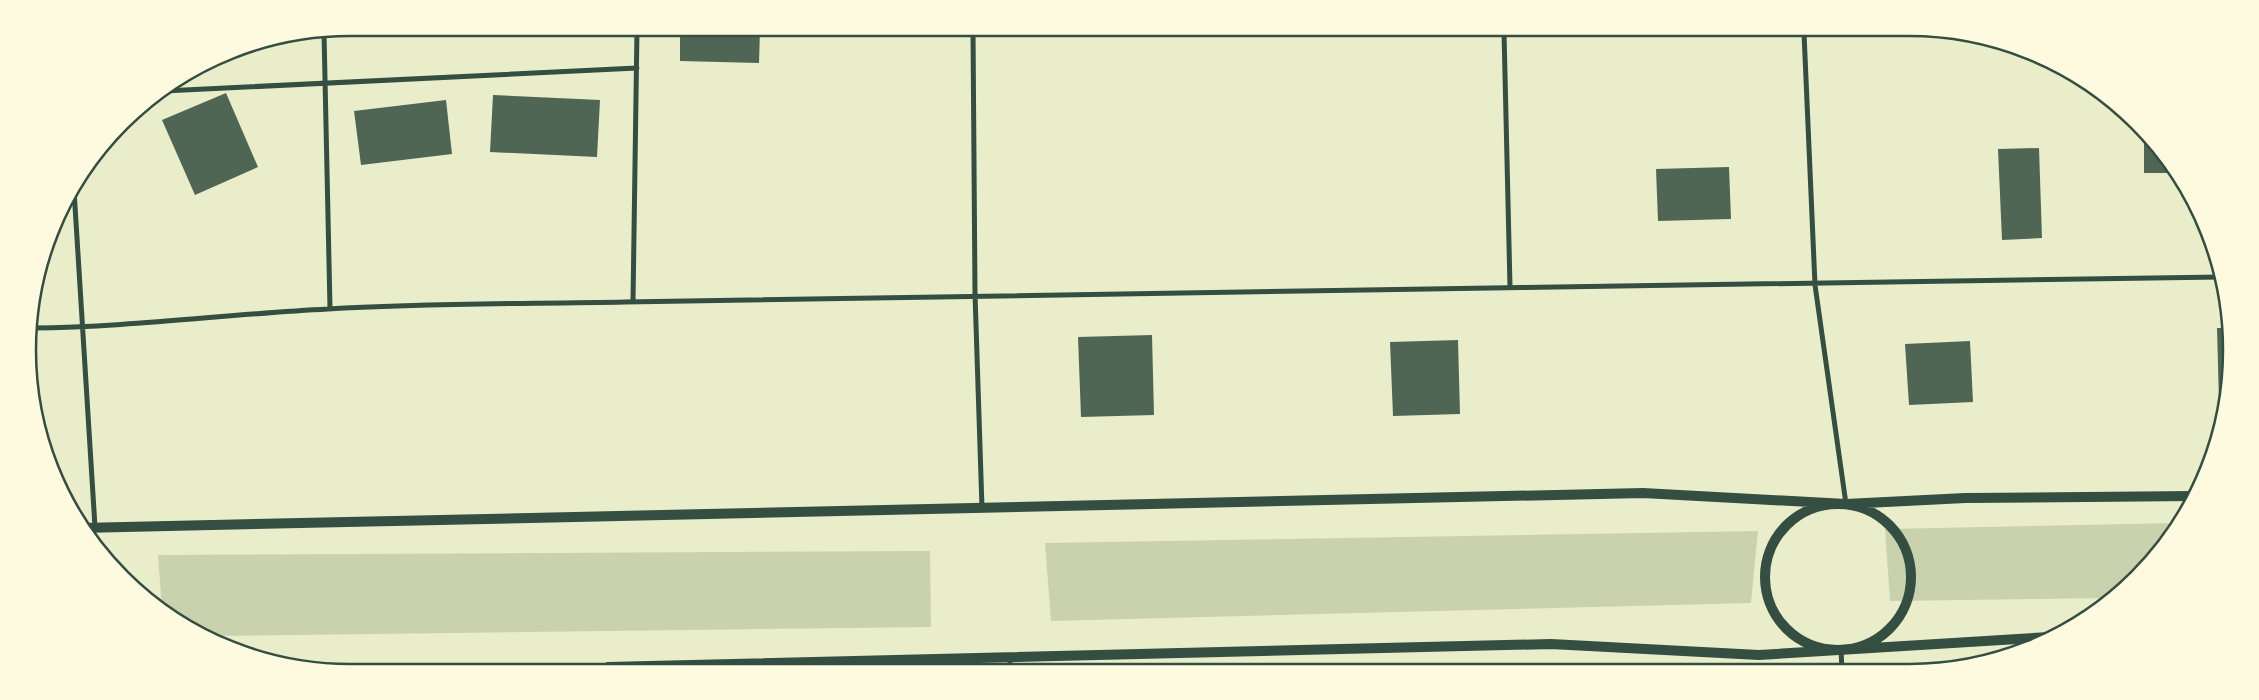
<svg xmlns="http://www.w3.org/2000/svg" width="2259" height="700" viewBox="0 0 2259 700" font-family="'Public Sans',sans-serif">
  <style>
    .green { fill: #cad2ad }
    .building { fill: #4f6655 }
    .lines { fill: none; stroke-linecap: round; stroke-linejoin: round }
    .minor { stroke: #344e41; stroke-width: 5 }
    .secondary { stroke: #344e41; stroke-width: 10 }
    .rim { fill: none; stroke: #344e41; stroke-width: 2.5 }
  </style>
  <rect width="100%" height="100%" fill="#e9edc9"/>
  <path class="green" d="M2179,523l-57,69 -9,6 -223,3 -5,-72z
    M1758,531l-7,72 -700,18 -6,-78z
    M930,551l1,76 -718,9 -42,-18 -9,-9 -4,-54z"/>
  <path class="building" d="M680,29h80l-1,34 -79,-2z
    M226,93l32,74 -63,28 -33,-75z
    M493,95l107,5 -3,57 -107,-5z
    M446,100l6,54 -91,11 -7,-54z
    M2144,138l33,33 1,2h-34z
    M2039,148l3,90 -40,2 -4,-91z
    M1729,167l2,52 -73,2 -2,-52z
    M2217,328h8v74l-6,1z
    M1152,335l2,80 -73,2 -3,-80z
    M1458,340l2,74 -67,2 -3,-74z
    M1970,341l3,61 -64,3 -4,-61z"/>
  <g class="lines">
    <path class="minor" d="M973,30l2,264 7,214
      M1504,32l6,255
      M324,33l6,275
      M1804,33l11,252 31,219
      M164,91l473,-23
      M74,190l21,337
      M633,302l4,-273
      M32,328c99,-1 197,-14 296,-19 99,-6 198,-5 297,-7 532,-12 1064,-15 1596,-25
      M1841,650l1,20
      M1010,668v-11"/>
    <path class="secondary" d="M1765 577a73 73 0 1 1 146 0a73 73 0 1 1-146 0Z
      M81,528l1562,-35 203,11 119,-6 229,-2
      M608,667l943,-23 208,11 291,-18"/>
  </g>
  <path d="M0 0H2259V700H0ZM350 36H1909A314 314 0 0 1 2223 350V350A314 314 0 0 1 1909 664H350A314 314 0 0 1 36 350V350A314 314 0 0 1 350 36Z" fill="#fefae0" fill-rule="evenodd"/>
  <path class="rim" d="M350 36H1909A314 314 0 0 1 2223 350V350A314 314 0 0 1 1909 664H350A314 314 0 0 1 36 350V350A314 314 0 0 1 350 36Z"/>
</svg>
